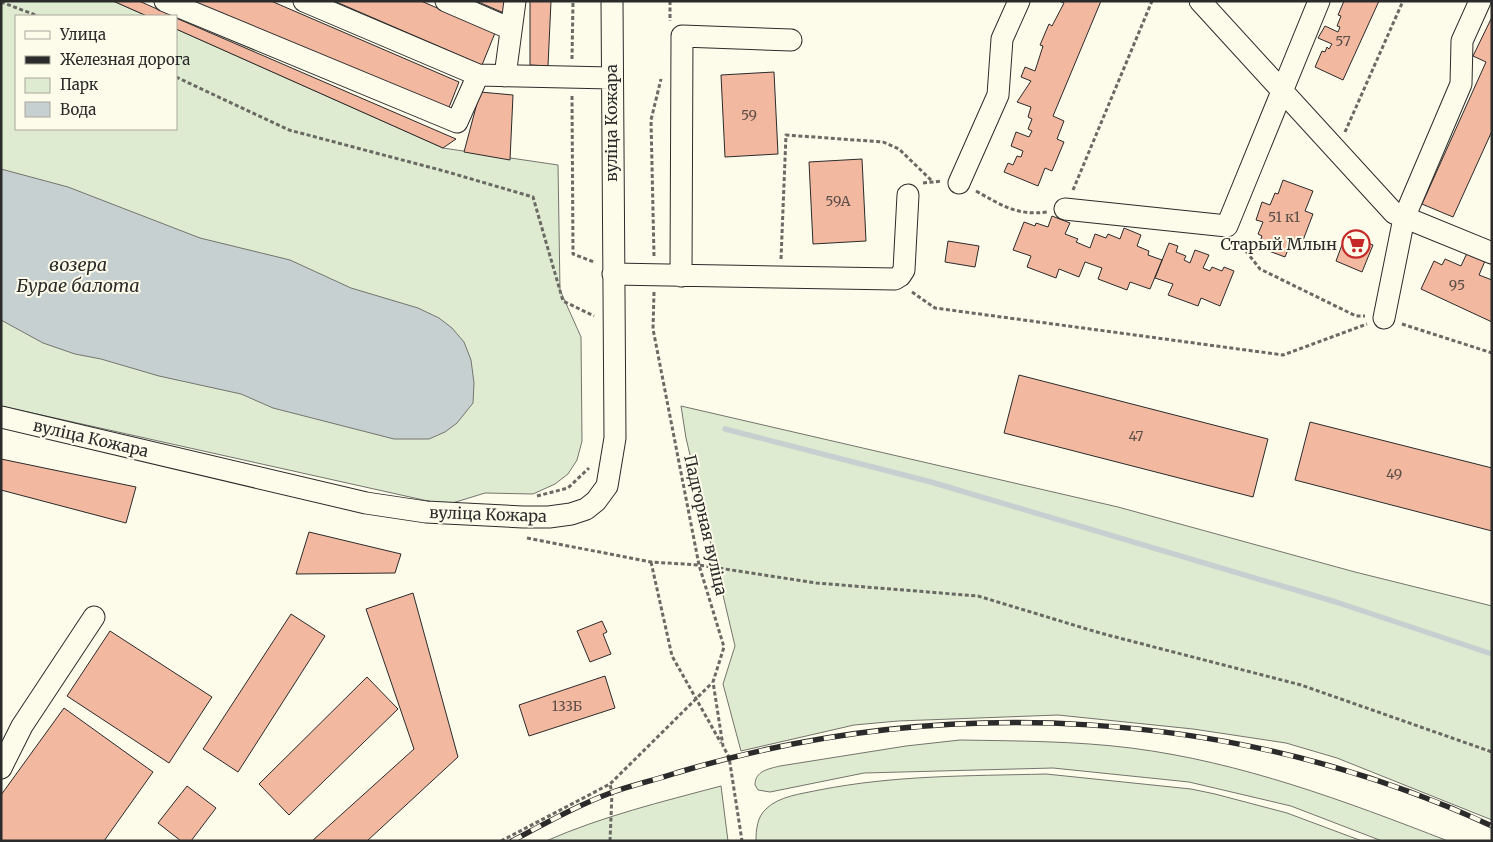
<svg xmlns="http://www.w3.org/2000/svg" width="1493" height="842" viewBox="0 0 1493 842" font-family="Merriweather,serif">
  <style>
    .green { fill: #deebd1; stroke: #74746e }
    .water { fill: #c7d0d0; stroke: #74746e }
    .lines { fill: none; stroke-linecap: round; stroke-linejoin: round }
    .stream { stroke: #c7d0d0; stroke-width: 5.5 }
    .building { fill: #f2b8a0; stroke: #2b2b2b }
    .minor-casing { stroke: #2b2b2b; stroke-width: 23 }
    .path { stroke: #6a6964; stroke-width: 3; stroke-dasharray: 4 2.5; stroke-linecap: butt }
    .minor { stroke: #fdfbea; stroke-width: 21 }
    .rail-casing { stroke: #2b2b2b; stroke-width: 5.5 }
    .rail { stroke: #fdfbea; stroke-width: 4; stroke-dasharray: 11; stroke-linecap: butt }
    .labels { text-anchor: middle; dominant-baseline: central; stroke-width: 4; stroke-linejoin: round; paint-order: stroke }
    .number-label { font-size: 14px; fill: #5d4e48 }
    .street-label { font-size: 16px; fill: #2b2b2b; stroke: #fdfbea }
    .poi-label { font-size: 16px; fill: #2b2b2b; stroke: #fdfbea; text-anchor: end }
    .water-label { font-size: 18px; font-style: italic; fill: #2b2b2b; stroke: #fdfbea }
  </style>
  <rect width="100%" height="100%" fill="#fdfbea"/>
  <path class="green" d="M1,1h112l34,15h-131v113h160v-100l267,119 115,17 2,125 21,47 1,104 -5,19 -9,14 -13,10 -22,10 -48,-1 -39,12 -445,-99z
    M681,406l437,101 237,65 137,34v214l-155,-62 -51,-15 -93,-14 -135,-14 -160,6 -44,4 -113,26 -18,-67 12,-38 -49,-208z
    M960,740c57,1 115,1 171,8 110,14 214,53 317,93h-66l-91,-35 -102,-24 -136,-14 -189,5 -94,19 -12,-2 -3,-5c0,-14 13,-16 25,-19l126,-20z
    M1046,774l145,15 24,5 72,19 75,28h-606c0,-11 1,-24 10,-32 13,-13 35,-15 53,-19 77,-15 149,-14 227,-16z
    M721,786l7,55h-182c57,-25 115,-39 175,-55z"/>
  <path class="water" d="M1,169l67,18 132,51 90,22 61,28 67,20 21,10 13,10 12,14 7,18 3,23 -1,20 -16,20 -12,9 -16,7h-35l-121,-31 -32,-14 -82,-18 -58,-17 -26,-5 -32,-11 -42,-23z"/>
  <g class="lines">
    <path class="stream" d="M725,429l206,53 405,120 156,52"/>
  </g>
  <path class="building" d="M113,1h26l34,15h-26z
    M192,1h79l188,81 -11,28z
    M334,1h87l74,32 -13,32z
    M476,1h29l-1,12z
    M530,1h21l-3,65 -18,-1z
    M1059,1h42l-48,115 11,5 -7,18 7,3 -12,29 -7,-3 -7,18 -34,-14 4,-9 5,2 4,-9 4,1 2,-6 -12,-5 5,-14 13,5 3,-6 -4,-2 4,-10 -4,-2 3,-10 -14,-5 14,-21 -10,-4 4,-10 10,4 8,-25 -3,-1 9,-21 3,2 12,-23z
    M1344,1h35l-36,79 -28,-13 7,-16 3,1 2,-5 2,2 3,-5 -14,-6 7,-12 13,6 2,-5 -3,-1 4,-10 -3,-1z
    M1492,17v114l-39,86 -31,-13 64,-142 -13,-6z
    M176,18l280,121 -13,9 -267,-119z
    M774,72l4,82 -53,3 -4,-82z
    M480,92l33,3 -3,65 -46,-8z
    M862,159l4,82 -53,3 -4,-82z
    M1283,180l30,11 -8,20 8,3 -11,29 -10,-3 -7,17 -27,-10 4,-11 -4,-2 5,-12 -7,-2 6,-18 8,3 5,-12 3,1z
    M1052,216l18,7 -5,11 13,5 -2,3 14,6 5,-14 11,4 2,-4 12,5 4,-11 17,7 -4,11 12,5 -1,4 14,5 -12,29 -20,-7 -3,8 -29,-11 4,-11 -17,-6 -6,15 -20,-8 -3,9 -29,-11 4,-11 -18,-6 11,-28 11,4 1,-3 12,4z
    M1346,234l27,11 -11,27 -26,-11z
    M948,241l31,5 -4,21 -30,-5z
    M1169,243l9,3 -2,6 10,4 -2,4 6,3 5,-13 14,5 -6,13 7,3 2,-4 10,4 2,-4 10,4 -14,35 -19,-8 -3,8 -30,-11 5,-11 -18,-6z
    M1467,253l18,8 -6,14 13,5v42l-71,-33 13,-28 8,4 3,-6 16,7z
    M1019,375l249,64 -15,58 -249,-64z
    M1310,422l182,46v63l-197,-51z
    M1,459l135,28 -10,36 -125,-33z
    M309,532l92,22 -6,19 -99,1z
    M413,593l45,164 -91,84h-55l102,-92 -48,-140z
    M291,614l34,22 -87,136 -35,-23z
    M602,621l5,11 -4,2 8,20 -21,8 -13,-31z
    M110,631l102,66 -43,66 -102,-67z
    M605,676l10,32 -86,28 -10,-31z
    M367,677l31,32 -109,106 -30,-31z
    M64,708l89,64 -49,69h-103v-46z
    M187,786l29,22 -25,33h-10l-23,-18z"/>
  <g class="lines">
    <g class="minor-casing">
      <path id="minor" d="M165,1l292,121 21,-47
        M304,1l174,74 133,3
        M446,1l65,28
        M1200,1l194,212 98,40
        M505,76l10,-75
        M959,183l39,-88 4,-56 17,-38
        M1065,209l162,17 92,-225
        M613,274l282,5 5,-3 4,-6 4,-75
        M681,276l1,-240 109,4
        M1384,318l20,-100 57,-134 1,-43 18,-40
        M1,417l365,86 60,9 97,5h26l22,-3 15,-5 10,-8 11,-15 8,-48 -3,-437
        M1,768l21,-42 72,-109"/>
    </g>
    <path class="path" d="M670,1v20
      M1,2l37,14
      M572,59l1,-58
      M176,77l113,53 155,41 89,26 30,104 31,15
      M572,96l1,158 21,8
      M1345,132l58,-131
      M923,183l19,-2
      M1073,190l79,-189
      M976,191c25,14 41,25 71,21
      M1238,241l22,28 96,47h9
      M654,256l-3,-136 10,-41
      M781,259l5,-124 97,7 16,7 32,31
      M654,292l-1,37 46,236 25,82 -11,35 10,64 6,11 13,84
      M912,292l23,16 348,47 84,-31
      M1402,324l90,29
      M537,496l31,-8 21,-20
      M527,538l124,24 48,3 117,18 162,13 122,37 201,52 191,67
      M651,562l21,94 49,87
      M501,841l109,-57 102,-101
      M610,841l2,-48 -2,-9"/>
    <use href="#minor" class="minor"/>
    <g class="rail-casing">
      <path id="rail" d="M512,841c32,-17 66,-36 101,-49 20,-7 42,-12 63,-19 268,-81 561,-65 816,53"/>
    </g>
    <use href="#rail" class="rail"/>
  </g>
  <defs>
    <g id="supermarket-ring" transform="scale(1.4375)"><circle r="9.5" fill="#fdfbea" stroke="#c62828" stroke-width="1.5"/><path d="M-6-5.5h2.5l.6 2H6L4.5 2H-2.5L-4.4-4H-6ZM-1.5 3.2a1.3 1.3 0 1 0 .1 0ZM3 3.2a1.3 1.3 0 1 0 .1 0Z" fill="#c62828"/></g>
  </defs>
  <g fill-rule="evenodd">
    <use href="#supermarket-ring" x="1356" y="244"/>
  </g>
  <g class="labels">
    <g class="number-label">
      <text x="1343" y="41">57</text>
      <text x="749" y="115">59</text>
      <text x="838" y="201">59А</text>
      <text x="1284" y="217">51 к1</text>
      <text x="1457" y="285">95</text>
      <text x="1136" y="436">47</text>
      <text x="1394" y="474">49</text>
      <text x="567" y="706">133Б</text>
    </g>
    <g class="street-label">
      <text transform="translate(611 123) rotate(-90)">вуліца Кожара</text>
      <text transform="translate(91 438) rotate(13)">вуліца Кожара</text>
      <text transform="translate(488 514) rotate(2)">вуліца Кожара</text>
      <text transform="translate(706 525) rotate(77)">Падгорная вуліца</text>
    </g>
    <g class="poi-label">
      <text x="1337" y="244">Старый Млын</text>
    </g>
    <g class="water-label">
      <text x="78" y="264">возера<tspan x="78" dy="21">Бурае балота</tspan></text>
    </g>
  </g>
  <rect width="1493" height="842" fill="none" stroke="#2b2b2b" stroke-width="5"/>
  <rect x="15" y="15" width="162" height="115" fill="#fdfbea" stroke="#a9a89e"/>
  <rect x="25" y="31" width="25" height="8" fill="#fdfbea" stroke="#a9a89e"/>
  <text x="60" y="40" font-size="15" fill="#2b2b2b">Улица</text>
  <rect x="25" y="56" width="25" height="8" fill="#2b2b2b" stroke="#a9a89e"/>
  <text x="60" y="65" font-size="15" fill="#2b2b2b">Железная дорога</text>
  <rect x="25" y="78" width="25" height="15" fill="#deebd1" stroke="#a9a89e"/>
  <text x="60" y="90" font-size="15" fill="#2b2b2b">Парк</text>
  <rect x="25" y="102" width="25" height="15" fill="#c7d0d0" stroke="#a9a89e"/>
  <text x="60" y="115" font-size="15" fill="#2b2b2b">Вода</text>
</svg>
